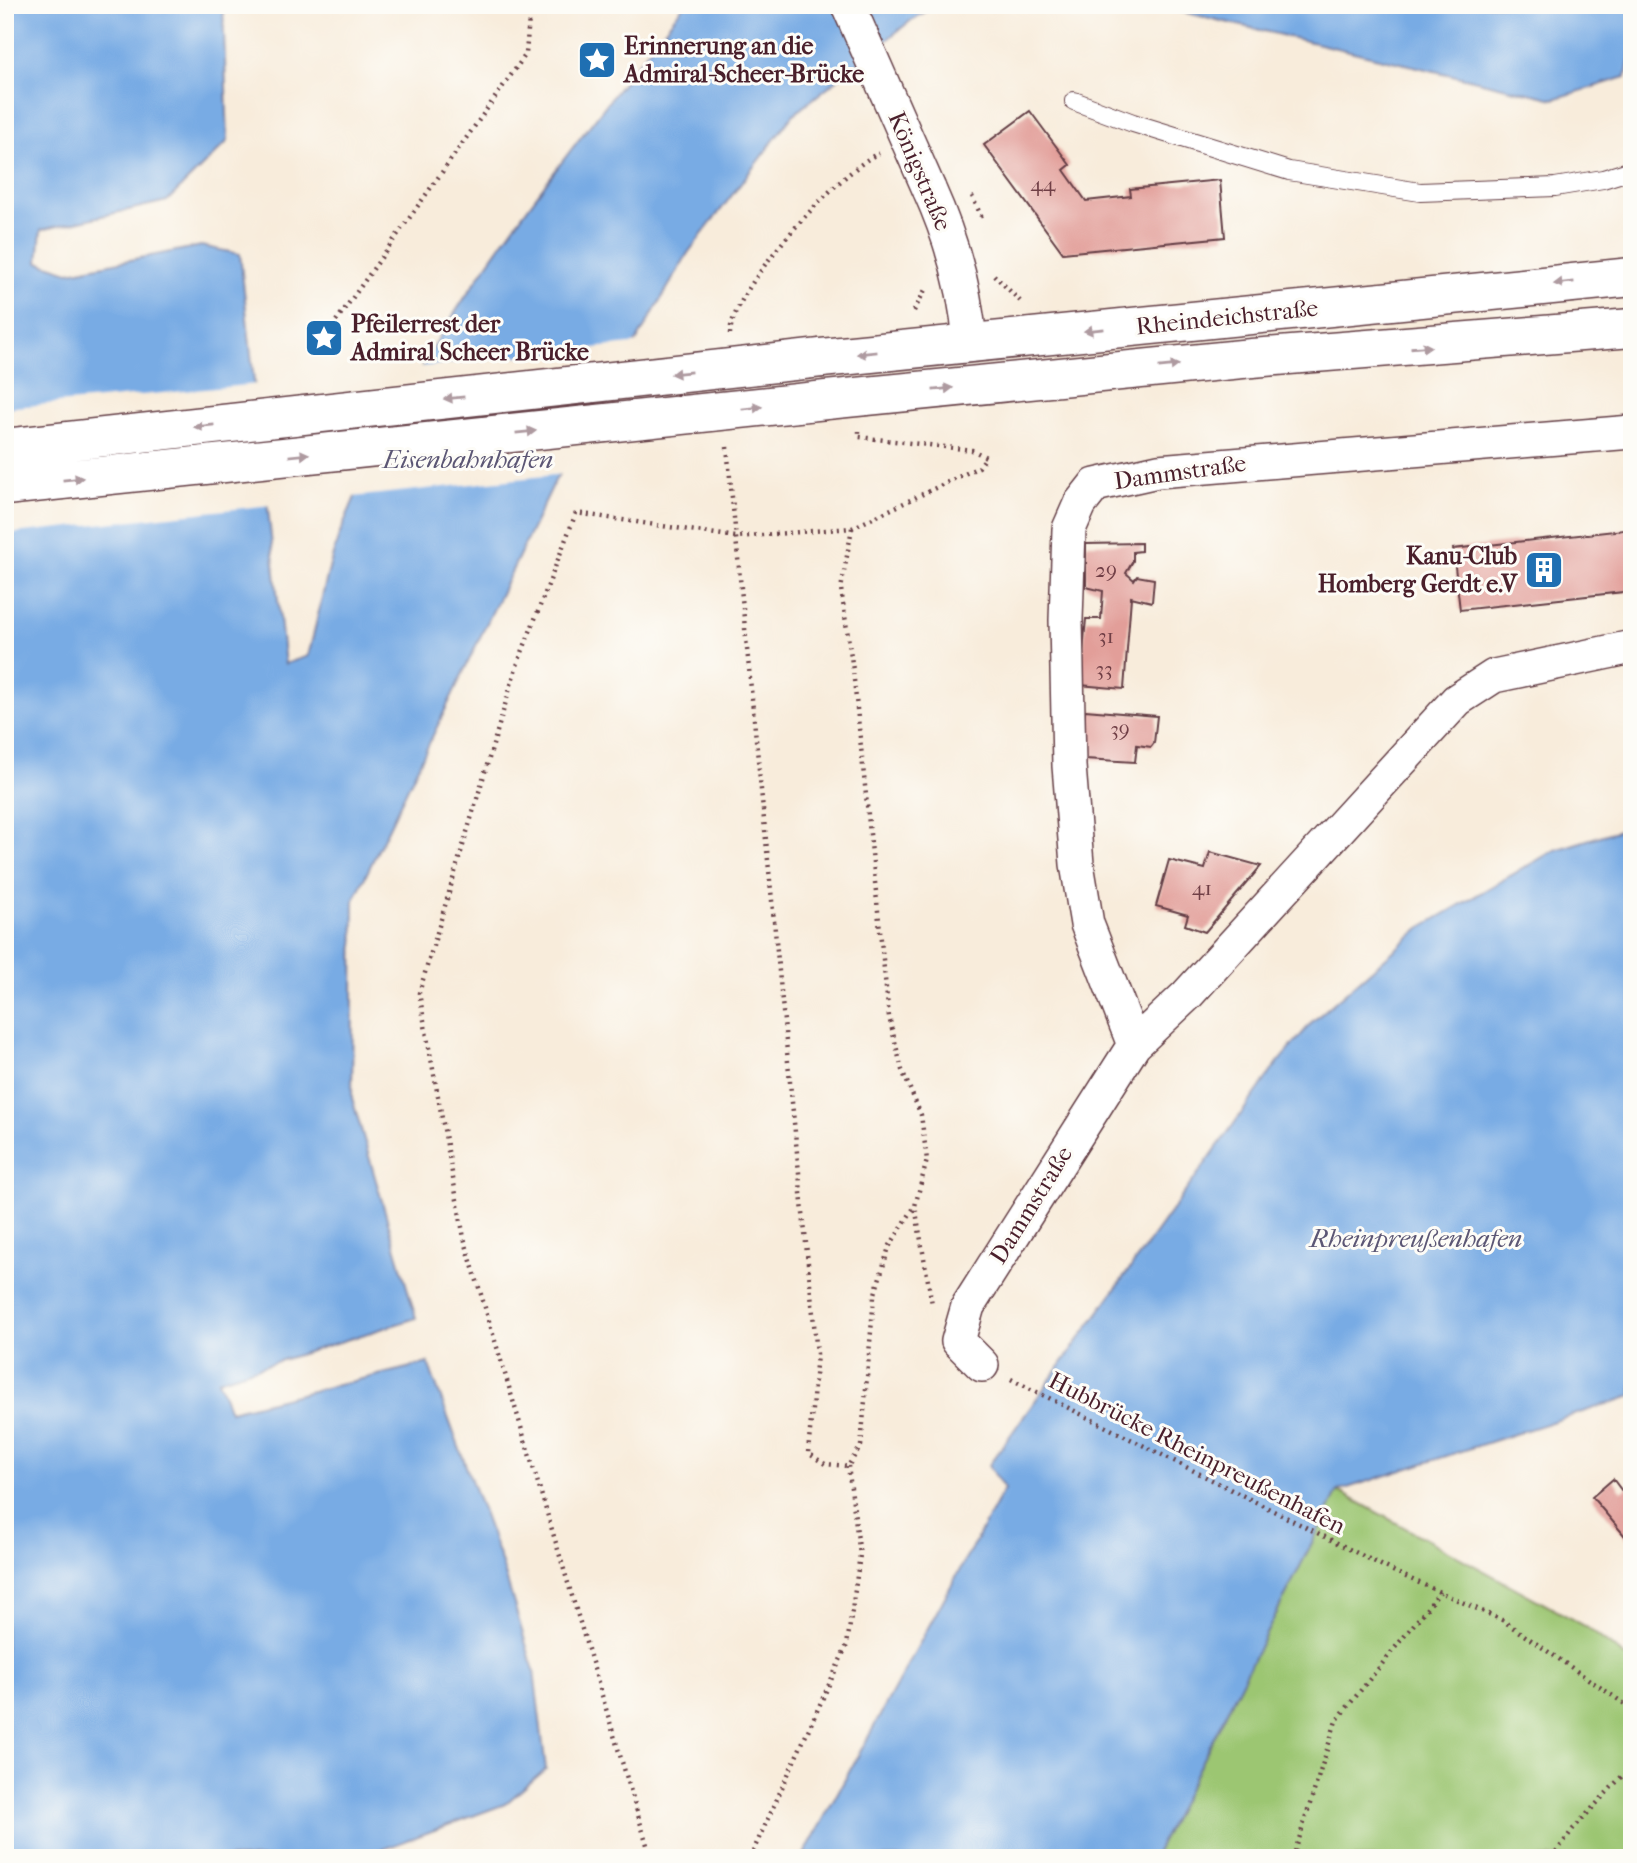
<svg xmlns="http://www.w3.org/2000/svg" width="1637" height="1863" viewBox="0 0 1637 1863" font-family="'IM FELL French Canon',serif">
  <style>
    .green { fill: #9cc672; stroke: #73724e; stroke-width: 2 }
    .water { fill: #78abe4; stroke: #616588; stroke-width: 2 }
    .pier { fill: #f8ecdb }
    .building { fill: #e29e99 }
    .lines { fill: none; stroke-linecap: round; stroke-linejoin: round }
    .lane-casing { stroke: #643e45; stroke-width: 20 }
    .street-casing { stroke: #643e45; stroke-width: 36 }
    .primary-casing { stroke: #643e45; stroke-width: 41 }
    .path { stroke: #643e45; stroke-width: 4.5; stroke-dasharray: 2 5; stroke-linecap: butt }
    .lane { stroke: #fff; stroke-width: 18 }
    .street { stroke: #fff; stroke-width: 33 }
    .primary { stroke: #fff; stroke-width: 38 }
    .street-bridge-casing { stroke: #643e45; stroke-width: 36; stroke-linecap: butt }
    .primary-bridge-casing { stroke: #643e45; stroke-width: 41; stroke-linecap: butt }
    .street-bridge { stroke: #fff; stroke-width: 33 }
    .primary-bridge { stroke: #fff; stroke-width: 38 }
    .oneway { fill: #ae9aa0 }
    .labels { text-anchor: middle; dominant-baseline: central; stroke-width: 6; stroke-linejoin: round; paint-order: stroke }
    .number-label { font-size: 21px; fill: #703f46 }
    .poi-label { font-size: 24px; font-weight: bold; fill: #4a1f2b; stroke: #fdfcf7; text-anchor: start }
    .street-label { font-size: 24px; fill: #4a1f2b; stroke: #fdfcf7 }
    .water-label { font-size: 26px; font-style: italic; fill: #5c5775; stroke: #fdfcf7 }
  </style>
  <rect width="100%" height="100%" fill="#fdfcf7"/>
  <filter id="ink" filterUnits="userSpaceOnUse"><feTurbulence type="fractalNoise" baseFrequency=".0143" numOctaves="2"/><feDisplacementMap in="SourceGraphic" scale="14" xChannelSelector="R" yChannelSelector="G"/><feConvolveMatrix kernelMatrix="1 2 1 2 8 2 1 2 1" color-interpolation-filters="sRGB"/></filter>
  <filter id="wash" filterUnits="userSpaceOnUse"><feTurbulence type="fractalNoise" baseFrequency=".00686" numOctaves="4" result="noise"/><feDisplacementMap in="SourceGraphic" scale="28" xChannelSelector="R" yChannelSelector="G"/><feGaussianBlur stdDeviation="1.57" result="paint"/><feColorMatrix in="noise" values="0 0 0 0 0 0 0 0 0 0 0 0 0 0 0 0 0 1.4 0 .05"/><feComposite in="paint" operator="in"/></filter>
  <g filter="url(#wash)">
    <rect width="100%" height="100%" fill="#f8ecdb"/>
    <path class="green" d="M1338,1491l247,135 47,36v196h-479z"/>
    <path class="water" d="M5,5h218l5,136 -61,60 -126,29 -3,32 31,10 132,-26 39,8 45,410 23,-8c12,-44 19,-92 36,-133 78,-194 213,-355 340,-518h252l-27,17 -116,93 -105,138 -133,228 -201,419 -2,198 64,220 -198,62 12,31 198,-48 74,201 32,107 12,98 -41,35 -146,54h-354z
      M1153,5h479v43l-6,29 -72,22z
      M1632,826v570l-294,95 -185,367h-351l202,-369 -15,-24 290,-404 34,-40 107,-93 135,-78z"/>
    <path class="pier" d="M640,343l-77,131 -211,23 37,-83 29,-47z
      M258,384l13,121 -266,29v-126z"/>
    <g id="blocks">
      <path class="building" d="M1030,111l40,54 -6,5 22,31 45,-5 -1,-7 90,-9 5,57 -162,16 -79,-108z
        M1632,529v62l-172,19 -7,-61z
        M1141,543v8l-8,1v9l-7,12 8,7 3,-4 17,3 -2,23 -21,-5 -7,92 -44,-4 6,-66h15l2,-28 -17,-4v-43z
        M1085,710l72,6 -3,27 -3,4 -14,-2 -2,17 -50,-3z
        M1210,852l51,14 -56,66 -20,-7 3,-10 -32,-9 13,-46 36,9z
        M1613,1479l9,12 10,-8 -2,59 -38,-45z"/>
    </g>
  </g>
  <g filter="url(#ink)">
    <use href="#blocks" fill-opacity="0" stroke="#643e45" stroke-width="2"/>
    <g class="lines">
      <g class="lane-casing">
        <path id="lane" d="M1074,101l59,22 156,48 131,21 135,-5 48,-8 29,-9"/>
      </g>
      <g class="street-casing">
        <path id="street" d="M929,189c22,49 37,100 41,154
          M1134,1045l-47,-121 -10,-60 -8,-98 -3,-146 3,-91 11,-25 15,-19 63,-14 474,-39
          M982,1365l-24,-24 10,-35 166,-261 53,-50 270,-295 37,-24 138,-29"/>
      </g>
      <g class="primary-casing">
        <path id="primary" d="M821,358l811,-81
          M826,400l426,-42 380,-30"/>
      </g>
      <path class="path" d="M972,196l9,20 -5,2
        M994,275l26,26
        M914,311l12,-23
        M730,334c1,-44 109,-163 149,-181
        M324,338l202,-284 4,-49
        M727,447l90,907 -9,99 17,11 23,2 13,-20 13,-149 15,-50 26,-41
        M852,528l-11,61 12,81 36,347 13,53 19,45 6,45 -12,46 17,98
        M1011,1379l384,193 107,48 130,89
        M651,1858l-187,-620 -45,-245 97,-325 60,-155 160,24 116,-9 127,-61 7,-10 -14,-7 -113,-13v-6
        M750,1858l97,-213 13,-90 -12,-89
        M1293,1858l43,-137 104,-129
        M1552,1858l21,-29 50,-54 9,-4"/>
      <use href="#lane" class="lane"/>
      <use href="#street" class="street"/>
      <use href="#primary" class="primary"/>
      <g class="street-bridge-casing">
        <path id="street-bridge" d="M848,5l81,184"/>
      </g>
      <g class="primary-bridge-casing">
        <path id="primary-bridge" d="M5,448l816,-90
          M5,486l821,-86"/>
      </g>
      <use href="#street-bridge" class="street-bridge"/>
      <use href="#primary-bridge" class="primary-bridge"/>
    </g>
    <defs><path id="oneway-solid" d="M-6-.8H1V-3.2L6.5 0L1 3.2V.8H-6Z" transform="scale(1.75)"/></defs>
    <g class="oneway">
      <use href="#oneway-solid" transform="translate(1564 283) rotate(174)"/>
      <use href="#oneway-solid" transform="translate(1094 330) rotate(174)"/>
      <use href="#oneway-solid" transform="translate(1421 347) rotate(-4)"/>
      <use href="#oneway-solid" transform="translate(867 353) rotate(174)"/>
      <use href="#oneway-solid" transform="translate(1169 366) rotate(-6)"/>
      <use href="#oneway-solid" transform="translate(681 373) rotate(174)"/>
      <use href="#oneway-solid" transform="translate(943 389) rotate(-6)"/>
      <use href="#oneway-solid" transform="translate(454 398) rotate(174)"/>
      <use href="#oneway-solid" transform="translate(752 408) rotate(-6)"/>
      <use href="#oneway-solid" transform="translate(204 426) rotate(174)"/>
      <use href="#oneway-solid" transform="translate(526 432) rotate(-6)"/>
      <use href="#oneway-solid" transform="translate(299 455) rotate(-6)"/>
      <use href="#oneway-solid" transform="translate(73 479) rotate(-6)"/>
    </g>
  </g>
  <defs>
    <g id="sight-square" transform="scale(2.0125)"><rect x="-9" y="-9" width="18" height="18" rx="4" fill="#1f6fb2" stroke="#fdfcf7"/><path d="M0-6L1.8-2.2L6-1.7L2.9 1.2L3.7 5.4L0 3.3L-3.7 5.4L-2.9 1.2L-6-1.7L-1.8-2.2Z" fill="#fff"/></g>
    <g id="building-square" transform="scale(2.0125)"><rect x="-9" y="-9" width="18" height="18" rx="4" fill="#1f6fb2" stroke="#fdfcf7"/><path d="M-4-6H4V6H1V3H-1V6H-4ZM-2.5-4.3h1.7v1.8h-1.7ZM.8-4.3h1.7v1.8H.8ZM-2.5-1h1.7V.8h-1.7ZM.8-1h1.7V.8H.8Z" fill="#fff"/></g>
  </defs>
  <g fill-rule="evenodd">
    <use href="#sight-square" x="597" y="60"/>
    <use href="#sight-square" x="324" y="338"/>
    <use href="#building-square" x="1544" y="570"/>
  </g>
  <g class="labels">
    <g class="number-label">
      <text x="1043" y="184">44</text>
      <text x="1106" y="570">29</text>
      <text x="1106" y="636">31</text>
      <text x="1104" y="669">33</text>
      <text x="1120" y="729">39</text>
      <text x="1202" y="888">41</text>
    </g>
    <g class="poi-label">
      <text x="624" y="46">Erinnerung an die<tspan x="624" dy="28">Admiral-Scheer-Brücke</tspan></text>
      <text x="351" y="324">Pfeilerrest der<tspan x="351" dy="28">Admiral Scheer Brücke</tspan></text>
      <text x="1517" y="556" text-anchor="end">Kanu-Club<tspan x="1517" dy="28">Homberg Gerdt e.V</tspan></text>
    </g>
    <g class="street-label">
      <text transform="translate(920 171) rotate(67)">Königstraße</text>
      <text transform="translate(1227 317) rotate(-6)">Rheindeichstraße</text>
      <text transform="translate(1180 472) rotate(-8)">Dammstraße</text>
      <text transform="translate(1031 1205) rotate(-58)">Dammstraße</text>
      <text transform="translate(1197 1453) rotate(27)">Hubbrücke Rheinpreußenhafen</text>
    </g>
    <g class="water-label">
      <text x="468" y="459">Eisenbahnhafen</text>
      <text x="1416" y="1238">Rheinpreußenhafen</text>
    </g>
  </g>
  <rect width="1637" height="1863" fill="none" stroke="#fdfcf7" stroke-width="28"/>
</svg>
